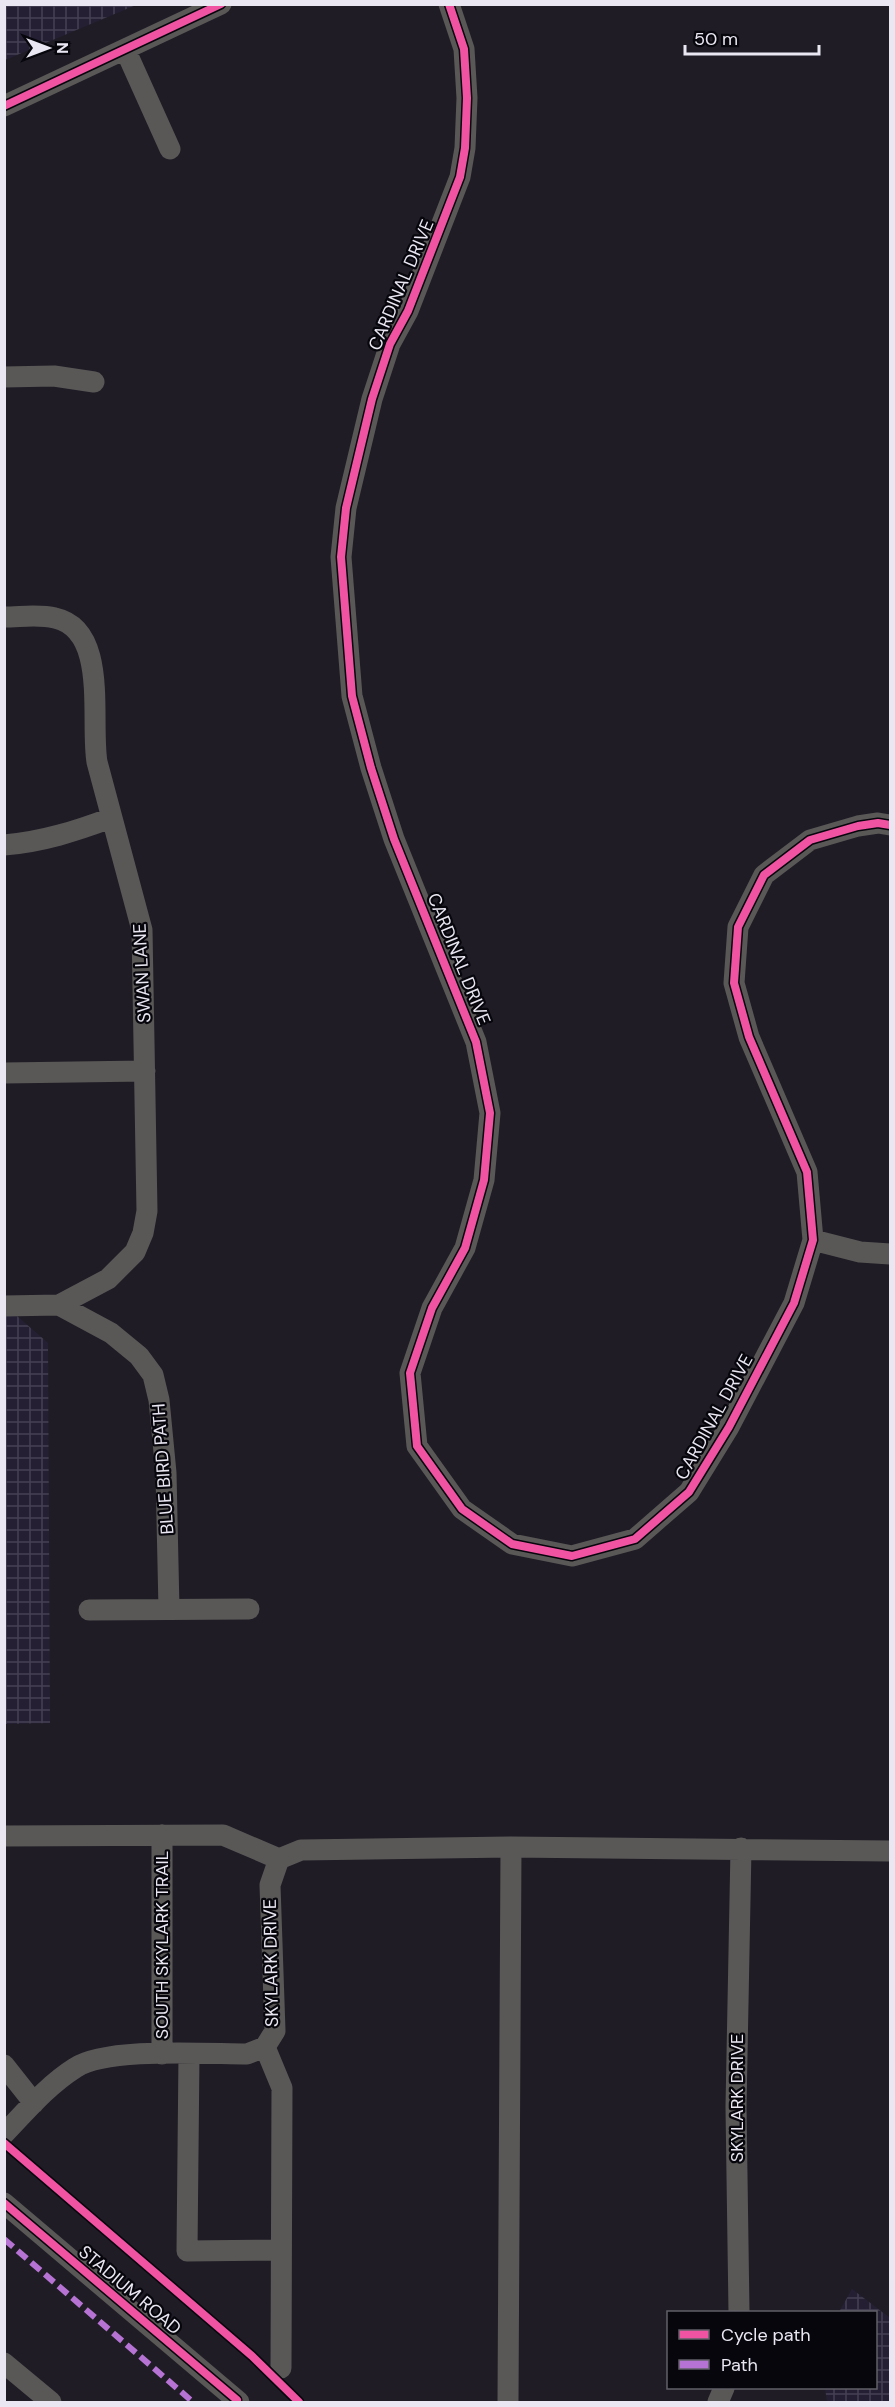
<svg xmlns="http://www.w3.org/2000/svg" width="895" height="2407" viewBox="0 0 895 2407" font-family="'DM Sans',sans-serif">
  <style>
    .industrial { fill: url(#industrial-grid) }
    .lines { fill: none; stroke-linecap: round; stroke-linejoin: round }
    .minor { stroke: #5a5856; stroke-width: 21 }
    .quiet { stroke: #b673d3; stroke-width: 6; stroke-dasharray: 12 6; stroke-linecap: butt }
    .cycleway-casing { stroke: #07060c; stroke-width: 11 }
    .cycleway { stroke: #f153a3; stroke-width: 8 }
    .labels { text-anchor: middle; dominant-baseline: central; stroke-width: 4.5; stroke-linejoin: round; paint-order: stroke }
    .street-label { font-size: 18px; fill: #eae7f3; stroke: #07060c }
  </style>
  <defs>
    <pattern id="industrial-grid" width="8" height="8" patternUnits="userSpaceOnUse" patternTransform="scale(1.5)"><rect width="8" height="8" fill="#251f34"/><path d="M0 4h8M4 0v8" fill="none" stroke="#454052"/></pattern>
  </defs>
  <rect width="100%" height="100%" fill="#1f1c26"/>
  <path class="industrial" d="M5,4h131v1l-131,55z
    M4,1316h13l31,27 2,380 -45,1z
    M852,2289l38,29v84h-63l-2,-14h51v-76h-37z"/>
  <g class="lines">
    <path class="minor" d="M449,4l15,45 3,49 -2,50 -5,29 -52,134 -18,33 -18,55 -26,109 -5,49 11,139 19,72 23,71 82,203 14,71 -6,67 -19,68 -33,60 -22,65 7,73 45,63 50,35 60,12 63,-17 54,-47 40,-65 65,-124 19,-63 -6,-68 -58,-135 -15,-54 4,-56 26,-52 46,-35 48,-14 20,-3 12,2
      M125,49l45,100
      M4,106l217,-102
      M4,377l50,-1 40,6
      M4,617c17,0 35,-3 51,1 54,12 35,102 42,144l45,168 5,281 -4,22 -8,19 -27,27 -49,26 -55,1
      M4,845c38,-3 72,-14 107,-27
      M4,1073l141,-2
      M813,1240l47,12 30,2
      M59,1305l52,28 28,23 14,19 6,25 7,73 3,136
      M89,1610l160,-1
      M162,1835v219
      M4,1836l219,-1 56,24
      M265,2047l17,41 -1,280
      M189,2054l-2,197 94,-1
      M4,2065l30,38
      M4,2134c22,-23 44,-49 71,-66 31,-21 132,-14 172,-14l18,-7 10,-16 -5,-146 9,-26 22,-9 210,-3 379,4
      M4,2203l235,199
      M739,2312l-3,-205 5,-259
      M4,2363l47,39
      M508,2402l3,-555
      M718,2402l6,-14"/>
    <path class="quiet" d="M4,2239l189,163"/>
    <g class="cycleway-casing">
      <path id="cycleway" d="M449,4l15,45 3,49 -2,50 -5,29 -52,134 -18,33 -18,55 -26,109 -5,49 11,139 19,72 23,71 82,203 14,71 -6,67 -19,68 -33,60 -22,65 7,73 45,63 50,35 60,12 63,-17 54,-47 40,-65 65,-124 19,-63 -6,-68 -58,-135 -15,-54 4,-56 26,-52 46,-35 48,-14 20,-3 12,2
        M4,106l217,-102
        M4,2143l248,213 47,46
        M4,2203l233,197"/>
    </g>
    <use href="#cycleway" class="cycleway"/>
  </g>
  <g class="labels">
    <g class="street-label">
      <text transform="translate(401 285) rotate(-67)">CARDINAL DRIVE</text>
      <text transform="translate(459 959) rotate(68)">CARDINAL DRIVE</text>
      <text transform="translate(142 973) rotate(-93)">SWAN LANE</text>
      <text transform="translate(714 1417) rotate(-61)">CARDINAL DRIVE</text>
      <text transform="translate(163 1469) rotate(-94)">BLUE BIRD PATH</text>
      <text transform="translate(162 1945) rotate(-90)">SOUTH SKYLARK TRAIL</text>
      <text transform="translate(271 1963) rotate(-91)">SKYLARK DRIVE</text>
      <text transform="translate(737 2098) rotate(-90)">SKYLARK DRIVE</text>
      <text transform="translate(130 2290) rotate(40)">STADIUM ROAD</text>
    </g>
  </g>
  <rect width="895" height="2407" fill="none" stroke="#eae7f3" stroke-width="12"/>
  <rect x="667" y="2311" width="210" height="78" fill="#07060c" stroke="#626068" stroke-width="1.5"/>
  <rect x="679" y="2330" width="30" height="9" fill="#f153a3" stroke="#626068" stroke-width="1.5"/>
  <text x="721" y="2341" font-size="18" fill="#eae7f3">Cycle path</text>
  <rect x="679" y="2360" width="30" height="9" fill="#b673d3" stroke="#626068" stroke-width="1.5"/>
  <text x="721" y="2371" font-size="18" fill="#eae7f3">Path</text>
  <g transform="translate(48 48) rotate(90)" stroke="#07060c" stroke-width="4.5" paint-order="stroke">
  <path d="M0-4.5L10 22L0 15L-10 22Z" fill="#eae7f3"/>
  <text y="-9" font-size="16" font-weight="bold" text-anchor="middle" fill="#eae7f3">N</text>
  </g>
  <path d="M685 45v9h134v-9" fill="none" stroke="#eae7f3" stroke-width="3"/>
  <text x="694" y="45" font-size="18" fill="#eae7f3" stroke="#07060c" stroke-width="4.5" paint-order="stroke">50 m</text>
</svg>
